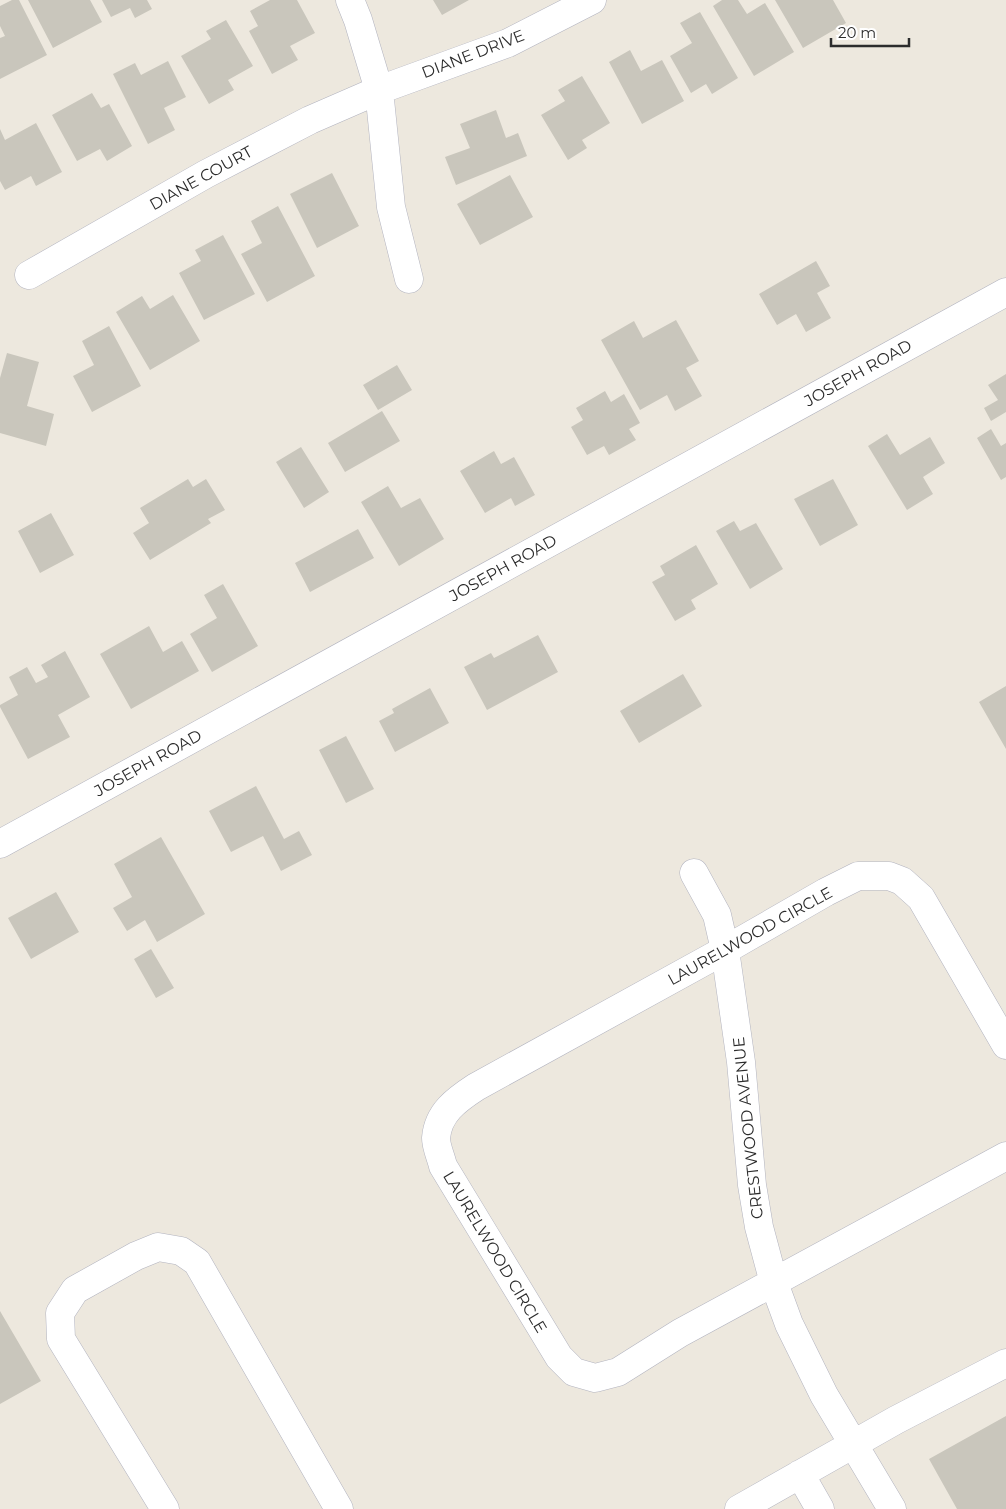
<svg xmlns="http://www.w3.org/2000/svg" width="1006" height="1509" viewBox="0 0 1006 1509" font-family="Montserrat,sans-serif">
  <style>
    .building { fill: #c9c6bc }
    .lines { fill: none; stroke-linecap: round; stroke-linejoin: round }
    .minor-casing { stroke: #b2b3bf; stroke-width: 29 }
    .minor { stroke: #fff; stroke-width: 28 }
    .labels { text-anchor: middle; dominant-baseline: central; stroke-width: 4.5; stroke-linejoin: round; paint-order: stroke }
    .street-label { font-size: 16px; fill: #2c2c2c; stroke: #fff }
  </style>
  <rect width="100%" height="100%" fill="#ede8de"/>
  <path class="building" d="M12,0h7l28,55 -47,24v-41l5,-2 -5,-10v-20z
    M28,0h62l12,22 -49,26z
    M102,0h45l5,9 -17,9 -5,-10 -19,9z
    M270,0h27l18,33 -25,13 8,14 -26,14 -23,-43 9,-5 -8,-15z
    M433,0h36l-27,15z
    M722,0h16l9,14 18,-11 29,49 -40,24 -41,-70z
    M775,0h58l13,23 -43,25z
    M700,12l38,66 -26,16 -6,-10 -15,9 -21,-37 22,-13 -12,-20z
    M226,20l27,46 -25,14 6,10 -25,14 -28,-48 30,-17 -5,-8z
    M630,50l11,21 21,-11 22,41 -42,23 -33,-62z
    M168,61l18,36 -22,11 11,22 -27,14 -35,-70 22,-11 6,12z
    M582,76l28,47 -28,17 5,8 -19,12 -27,-45 24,-14 -7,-11z
    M92,93l9,15 8,-4 23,42 -25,15 -7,-12 -23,12 -25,-46z
    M496,110l10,28 12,-5 9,23 -71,29 -11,-28 25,-9 -10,-24z
    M36,123l26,49 -26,14 -5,-10 -26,14 -5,-9v-52l5,11z
    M332,173l27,53 -42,22 -27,-54z
    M510,175l23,42 -53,28 -23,-41z
    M278,206l37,70 -48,26 -26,-48 21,-11 -11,-22z
    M223,235l32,59 -51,26 -25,-47 22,-12 -6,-11z
    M816,261l14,25 -13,7 14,25 -25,14 -10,-18 -19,11 -18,-31z
    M173,295l27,46 -50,29 -34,-58 26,-16 8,13z
    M676,320l23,41 -13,7 16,28 -27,15 -8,-16 -27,15 -39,-70 33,-19 9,17z
    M109,326l32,60 -49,26 -19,-36 21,-11 -12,-24z
    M7,353l32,9 -12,44 27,8 -8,32 -46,-13v-55z
    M397,365l15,25 -34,20 -15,-25z
    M1006,374v38l-15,9 -7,-13 14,-8 -10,-15z
    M605,391l6,11 13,-8 16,29 -11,6 7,11 -27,15 -5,-9 -17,9 -16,-28 12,-7 -7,-12z
    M382,411l18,30 -55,31 -17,-29z
    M991,429l10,17 5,-3v34l-5,3 -24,-42z
    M887,434l13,21 30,-18 15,26 -22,14 10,17 -26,16 -39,-64z
    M301,447l28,45 -25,16 -28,-46z
    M494,451l7,13 13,-7 21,38 -20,11 -4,-8 -26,15 -25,-42z
    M188,479l5,8 13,-8 19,31 -17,9 3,4 -61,37 -17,-27 16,-10 -9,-15z
    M833,479l25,46 -38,21 -26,-47z
    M388,486l13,22 19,-10 24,41 -45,27 -38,-64z
    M51,513l23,42 -34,18 -22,-42z
    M734,521l6,10 16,-8 27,46 -33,20 -34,-58z
    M358,529l16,29 -64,34 -15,-29z
    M696,545l22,39 -27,16 5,9 -21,12 -23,-39 13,-7 -5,-9z
    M223,584l35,62 -46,26 -22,-38 27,-16 -13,-23z
    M149,626l14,26 19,-11 17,30 -68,38 -31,-55z
    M538,635l20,37 -71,38 -23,-43 27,-14 3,5z
    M65,651l25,46 -32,18 12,22 -42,22 -28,-52v-2l18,-10 -9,-18 18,-10 9,16 12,-6 -7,-12z
    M683,674l19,32 -63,37 -19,-32z
    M1006,686v63l-27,-47z
    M430,688l19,35 -54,29 -16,-31 15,-8 -2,-4z
    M346,736l28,53 -28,14 -27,-53z
    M256,786l28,53 15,-8 13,24 -31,16 -18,-35 -32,16 -22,-41z
    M161,837l44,77 -48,28 -12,-22 -18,11 -14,-23 19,-11 -18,-33z
    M56,892l23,40 -48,27 -23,-41z
    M151,949l23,39 -18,10 -22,-39z
    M0,1311l41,70 -41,23z
    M1006,1416v93h-49l-28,-50z"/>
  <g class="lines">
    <g class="minor-casing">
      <path id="minor" d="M350,0l8,20 21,70 12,117 18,72
        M29,275l177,-101 104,-54 69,-30 129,-47 84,-43
        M0,844l1006,-552
        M694,873l23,42 8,35 16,112 11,123 7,42 15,56 15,41 35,71 68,114
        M1006,1045l-85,-147 -19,-17 -13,-5h-31l-32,16 -101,58 -249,137c-20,13 -38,26 -40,51 0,9 5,19 7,28l116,191 15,15 21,6 23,-6 62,-39 326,-177
        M800,1474l20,35
        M165,1509l-104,-170 -1,-26 15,-23 61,-34 22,-9 23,4 16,11 142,247
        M739,1509l157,-89 110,-57"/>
    </g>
    <use href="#minor" class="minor"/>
  </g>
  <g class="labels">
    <g class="street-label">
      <text transform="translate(473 54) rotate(-21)">DIANE DRIVE</text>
      <text transform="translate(201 178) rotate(-29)">DIANE COURT</text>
      <text transform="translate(858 373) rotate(-29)">JOSEPH ROAD</text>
      <text transform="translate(503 568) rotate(-29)">JOSEPH ROAD</text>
      <text transform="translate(148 763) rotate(-29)">JOSEPH ROAD</text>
      <text transform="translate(750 936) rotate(-29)">LAURELWOOD CIRCLE</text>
      <text transform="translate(748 1128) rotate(-96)">CRESTWOOD AVENUE</text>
      <text transform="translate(495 1252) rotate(59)">LAURELWOOD CIRCLE</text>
    </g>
  </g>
  <path d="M831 38v8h78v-8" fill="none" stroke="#2c2c2c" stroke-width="2.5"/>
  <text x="838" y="38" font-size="15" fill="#2c2c2c" stroke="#ffffff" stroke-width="4" paint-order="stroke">20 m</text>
</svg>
